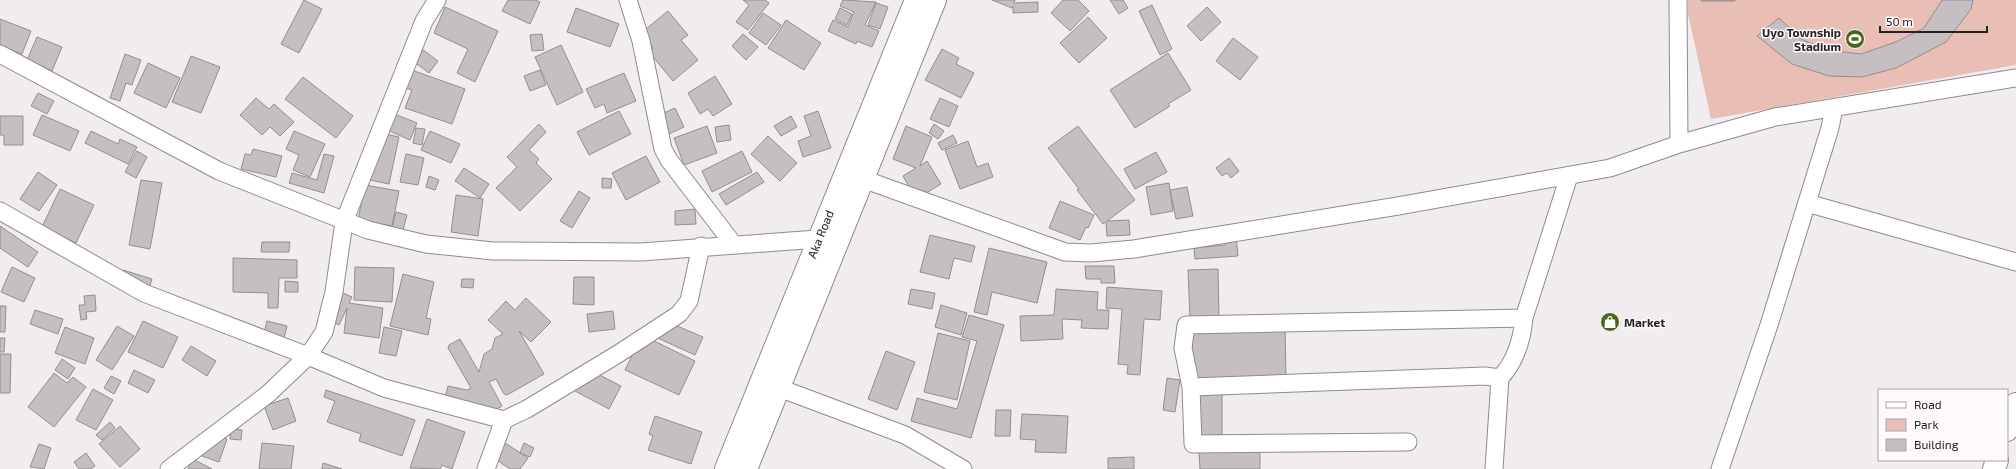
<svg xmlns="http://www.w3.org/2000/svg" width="2016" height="469" viewBox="0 0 2016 469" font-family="'Exo 2',sans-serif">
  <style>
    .green { fill: #e9beb5 }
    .building { fill: #c5bfc1; stroke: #938e8f }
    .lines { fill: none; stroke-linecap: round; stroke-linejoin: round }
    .street-casing { stroke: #8e8b8e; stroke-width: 19 }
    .secondary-casing { stroke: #8e8b8e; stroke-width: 24 }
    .primary-casing { stroke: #8e8b8e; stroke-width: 24 }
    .street { stroke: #fff; stroke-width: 17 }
    .secondary { stroke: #fff; stroke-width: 22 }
    .primary { stroke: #fff; stroke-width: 22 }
    .labels { text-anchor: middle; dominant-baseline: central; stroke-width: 3; stroke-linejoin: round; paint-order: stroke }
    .poi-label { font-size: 12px; font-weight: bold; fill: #242224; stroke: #fef9fd; text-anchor: end }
    .street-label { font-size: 12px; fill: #242224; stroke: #fef9fd }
  </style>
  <rect width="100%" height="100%" fill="#f0ecf0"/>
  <path class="green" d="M1688,0h328v65l-305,54 -23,-105z"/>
  <path class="building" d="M304,0l18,9 -23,44 -18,-9z
    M508,0h27l5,2 -10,22 -28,-13z
    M743,0h22l4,3 -21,27 -12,-8 13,-17z
    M843,0l33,2 -11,23 14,6 -7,16 -15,-6 -1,3 -28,-13 5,-11 15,7 6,-15 -14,-6z
    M992,0h23l-1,3 24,-1v10l-25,1v-7l-1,2z
    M1063,0h15l11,11 -19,20 -19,-18z
    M1110,0h13l5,8 -9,6z
    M1701,0h34v1h-34z
    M1942,0h31l-2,9 -25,33 -50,26 -34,9 -33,-1 -37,-12 -35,-28 22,-18 22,21 26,11 34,4 35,-12 28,-14z
    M876,3l12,4 -8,22 -12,-4z
    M1152,5l20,44 -12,6 -21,-44z
    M445,7l53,24 -23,51 -18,-9 11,-24 -34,-16z
    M1207,7l14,15 -20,19 -14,-15z
    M576,8l43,16 -9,23 -43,-15z
    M840,8l12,6 -5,11 -12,-6z
    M668,11l20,24 -7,5 17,20 -25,21 -24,-29 4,-4 -12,-15z
    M763,13l18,12 -15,20 -17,-12z
    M1088,17l19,21 -28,25 -19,-20z
    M0,19l31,12 -9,23 -22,-8z
    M786,20l35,23 -17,27 -36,-22z
    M542,34l2,16 -12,1 -2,-16z
    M743,34l15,13 -12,13 -14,-14z
    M37,37l25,10 -10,24 -25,-11z
    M1233,38l25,19 -18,23 -24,-19z
    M561,45l22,47 -26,13 -22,-48z
    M419,47l19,14 -9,12 -19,-14z
    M942,49l17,9 -3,6 18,9 -13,25 -36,-18z
    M1168,53l23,37 -23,14 2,2 -35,22 -25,-38z
    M125,54l16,6 -9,25 -6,-2 -6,18 -10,-3z
    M191,56l29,11 -19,46 -29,-11z
    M148,63l32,15 -14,30 -32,-15z
    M406,68l59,21 -13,35 -47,-16 7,-18 -13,-4z
    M540,70l6,15 -16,6 -6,-15z
    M624,73l12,28 -29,12 -3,-9 -9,4 -9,-19z
    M715,76l17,28 -19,12 -5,-7 -8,5 -12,-21z
    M303,77l50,39 -17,22 -51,-39z
    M38,93l16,8 -7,13 -16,-8z
    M256,98l13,11 5,-5 20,18 -14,14 -10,-9 -8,8 -22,-20z
    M940,98l18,8 -9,21 -19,-8z
    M675,108l9,19 -17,8 -10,-19z
    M619,111l12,23 -42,21 -12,-23z
    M818,111l13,37 -28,9 -5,-16 13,-5 -7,-20z
    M392,113l25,10 -7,17 -25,-11z
    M42,115l37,16 -9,20 -37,-16z
    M0,116h23v29h-19v-10h-4z
    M791,116l6,11 -16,9 -7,-10z
    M539,124l7,8 -17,18 10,9 -3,4 16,16 -32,32 -24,-23 21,-21 -10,-10z
    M934,124l10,7 -6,8 -9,-6z
    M729,125l2,15 -14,2 -2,-15z
    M707,126l10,27 -33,12 -10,-27z
    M906,126l26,11 -12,29 7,-5 14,23 -25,15 -13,-23 13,-8 -23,-9z
    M1078,126l57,74 -28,21 22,-1 1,15 -23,1 -1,-14 -3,2 -26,-34 2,-1 -31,-41z
    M416,128l9,1 -3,16 -9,-2z
    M91,131l27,13 2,-5 17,8 -9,17 -43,-21z
    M294,131l31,13 -15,33 -17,-7 6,-15 -13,-6z
    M430,131l30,13 -9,19 -30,-13z
    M376,132l23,5 -10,47 -24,-5z
    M953,135l4,8 -15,7 -4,-7z
    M768,136l29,27 -17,18 -29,-27z
    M968,141l9,26 11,-4 5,14 -33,12 -15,-39z
    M253,149l29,7 -6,21 -35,-8 4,-15 6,1z
    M137,151l10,6 -11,21 -11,-6z
    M742,151l10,21 -40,20 -10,-21z
    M1156,152l11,20 -32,17 -11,-20z
    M324,154l10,2 -10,37 -35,-10 3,-10 25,7z
    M406,154l18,4 -6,27 -18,-3z
    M646,156l14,26 -34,18 -14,-27z
    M1229,158l10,13 -8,7 -4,-5 -5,3 -6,-8z
    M464,168l25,16 -9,14 -25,-17z
    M38,172l19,13 -18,26 -19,-12z
    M757,172l7,10 -38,23 -7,-11z
    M429,176l10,4 -4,10 -9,-3z
    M602,178l10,1 -1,9h-9z
    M141,180l21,3 -12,66 -21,-4z
    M1169,183l4,28 -22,4 -5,-28z
    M365,185l34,6 -7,35 -34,-6z
    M1187,187l6,29 -17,3 -6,-29z
    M60,189l34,16 -18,38 -34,-16z
    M579,191l11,7 -18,30 -12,-7z
    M456,195l27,4 -5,37 -27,-4z
    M1060,201l34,14 -6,13 -2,-1 -6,13 -31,-12z
    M695,209l1,15 -21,1v-14z
    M396,212l11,3 -5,19 -11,-3z
    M0,226l38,26 -10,15 -28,-19z
    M1236,234l2,22 -43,3 -1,-11 31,-3 -1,-10z
    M930,235l45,11 -4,16 -17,-4 -5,21 -29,-7z
    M262,242h28l-1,10h-28z
    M989,248l58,14 -10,41 -45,-11 -5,23 -13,-3z
    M233,258l64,2v18h-18l-1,30h-10v-15l-35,-1z
    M1085,266h29l1,17h-14v-4h-15z
    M12,267l23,11 -11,24 -23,-10z
    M355,267l39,1 -2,34 -38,-2z
    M1218,269l1,50h-29l-2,-49z
    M123,270l29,9 -4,13 -29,-9z
    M403,274l31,8 -8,36 5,1 -3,16 -38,-9z
    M574,277h20v28l-21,-1z
    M462,279h12l-1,9 -12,-1z
    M285,281l13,1v10h-13z
    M1107,287l55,4 -2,29 -16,-1 -4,56 -13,-1 1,-9 -10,-1 4,-55 -16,-1z
    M911,289l24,4 -3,16 -24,-5z
    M1056,289l42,3 -1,18h12l-1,19 -27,-1 1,-8 -20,-1 1,20 -42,2 -1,-25 34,-1z
    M343,293l9,4 -3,6 34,5 -4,30 -35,-5 3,-25 -8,17 -8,-4z
    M95,295l1,16 -10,1 1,7 -6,1 -2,-15h6l-1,-9z
    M526,298l25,24 -20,20 -12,-11 25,43 -37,21 -3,-1 -8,-15 -7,3 13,24 -12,7 -46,-12 4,-15 19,4 4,-2 -23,-40 1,-3 11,-6 19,33 5,-18 8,-5 3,-11 8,-4 -15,-14 18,-19 9,9z
    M941,305l26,8 -6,22 -26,-8z
    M0,306h6l-1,26h-5z
    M35,310l28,9 -5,15 -28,-10z
    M613,311l2,18 -26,3 -2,-18z
    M969,315l35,10 -33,113 -60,-17 6,-23 40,11 20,-68 -15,-4z
    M661,319l42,18 -8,18 -42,-19z
    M143,321l35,16 -15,31 -35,-16z
    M267,321l20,5 -3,12 -20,-5z
    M1285,325l1,53 -94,1v-51z
    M117,326l17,10 -22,34 -16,-10z
    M65,327l29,11 -9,26 -30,-11z
    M384,327l18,4 -6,25 -17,-3z
    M938,333l32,8 -13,59 -33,-8z
    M642,335l53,26 -16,34 -54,-25z
    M0,338h5l-1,14h-4z
    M191,346l25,15 -9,15 -25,-16z
    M886,351l29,11 -18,48 -29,-11z
    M0,354h11l-1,39h-10z
    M62,359l13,9 -7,11 -13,-9z
    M586,368l35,18 -12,23 -34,-18z
    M134,370l21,10 -7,13 -20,-10z
    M54,373l13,10 6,-6 13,10 -32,40 -26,-20z
    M111,376l10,5 -7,13 -10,-6z
    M1167,378l13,2 -5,32 -12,-2z
    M93,389l20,11 -17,30 -20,-10z
    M326,390l89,30 -13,36 -43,-15 2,-7 -34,-12 8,-21 -11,-4z
    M1194,390h28v50h-27z
    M288,398l8,23 -23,9 -9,-24z
    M996,410h15l-1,26h-15z
    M1022,414l46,2 -2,37 -31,-1 1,-12 -16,-1z
    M655,416l47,16 -11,32 -43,-14 5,-14 -4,-2z
    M427,419l38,13 -13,37 -10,-4 -2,4 -30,-1z
    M110,422l5,6 -13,12 -6,-5z
    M120,426l20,23 -20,18 -21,-23z
    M231,429l11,1 -1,10 -11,-1z
    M211,433l16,6 -8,23 -17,-6z
    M499,439l29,19 -8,11h-10l-22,-15z
    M262,443l32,3 -3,23h-32z
    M524,443l10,5 -4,9 -10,-4z
    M39,444l12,4 -7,21 -14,-2z
    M1260,449v20h-60l-1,-17z
    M86,453l9,13 -4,3h-12l-5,-7z
    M1134,457v12h-26v-11z
    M193,459l19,10h-24z
    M323,463l19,6h-20z"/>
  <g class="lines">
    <g class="street-casing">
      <path id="street" d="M628,0l13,41 22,108 6,11 65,85
        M1678,0l1,144
        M0,54l219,117 149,59 58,14 67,7 148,1 177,-13
        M863,179l202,73 26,1 43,-4 264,-43 212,-38 69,-24 96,-27 241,-39
        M1807,203l209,59
        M0,211l144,82 164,63 76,32 120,32 23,-11 91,-55 61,-40 10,-13 12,-55
        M1191,387l294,-11 15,2
        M779,388l126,47 58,34
        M1408,442l-215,2 -2,-57 -8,-39 3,-23 338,-7
        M169,469l99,-75 40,-38 16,-24 10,-40 10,-70 80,-201 13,-21
        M486,469l18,-49
        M1494,469l6,-91c15,-16 22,-38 24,-60l45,-142
        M1720,469l49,-144 61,-197 4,-20"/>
    </g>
    <g class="secondary-casing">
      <path id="secondary" d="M2007,430l9,-26
        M1994,469l3,-9"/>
    </g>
    <g class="primary-casing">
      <path id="primary" d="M726,469l190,-469
        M746,469l189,-469"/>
    </g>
    <use href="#street" class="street"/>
    <use href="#secondary" class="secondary"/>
    <use href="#primary" class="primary"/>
  </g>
  <defs>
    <g id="stadium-disc" transform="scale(1)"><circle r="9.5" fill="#47671d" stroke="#fef9fd"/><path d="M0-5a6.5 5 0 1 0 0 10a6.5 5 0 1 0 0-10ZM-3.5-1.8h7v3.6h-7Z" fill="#fff"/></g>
    <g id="shop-disc" transform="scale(1)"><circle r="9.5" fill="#47671d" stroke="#fef9fd"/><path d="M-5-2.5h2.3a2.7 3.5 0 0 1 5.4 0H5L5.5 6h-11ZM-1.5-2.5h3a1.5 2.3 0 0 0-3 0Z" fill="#fff"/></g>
  </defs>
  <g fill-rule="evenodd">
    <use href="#stadium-disc" x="1855" y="39"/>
    <use href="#shop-disc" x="1610" y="322"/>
  </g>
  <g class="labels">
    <g class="poi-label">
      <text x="1841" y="32">Uyo Township<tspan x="1841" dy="14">Stadium</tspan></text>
      <text x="1624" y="322" text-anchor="start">Market</text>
    </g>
    <g class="street-label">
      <text transform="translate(820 234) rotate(-68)">Aka Road</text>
    </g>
  </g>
  <rect x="1878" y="389" width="130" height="72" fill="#fef9fd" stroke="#a7a3a6"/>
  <rect x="1886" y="402" width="20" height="6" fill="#ffffff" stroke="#a7a3a6"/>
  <text x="1914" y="409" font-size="12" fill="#242224">Road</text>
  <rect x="1886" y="419" width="20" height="12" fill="#e9beb5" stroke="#a7a3a6"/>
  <text x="1914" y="429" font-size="12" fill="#242224">Park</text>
  <rect x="1886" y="439" width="20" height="12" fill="#c5bfc1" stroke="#a7a3a6"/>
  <text x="1914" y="449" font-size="12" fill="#242224">Building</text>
  <path d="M1880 26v6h107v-6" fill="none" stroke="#242224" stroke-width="2"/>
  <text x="1886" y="26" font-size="12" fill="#242224" stroke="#fef9fd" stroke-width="3" paint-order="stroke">50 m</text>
</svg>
